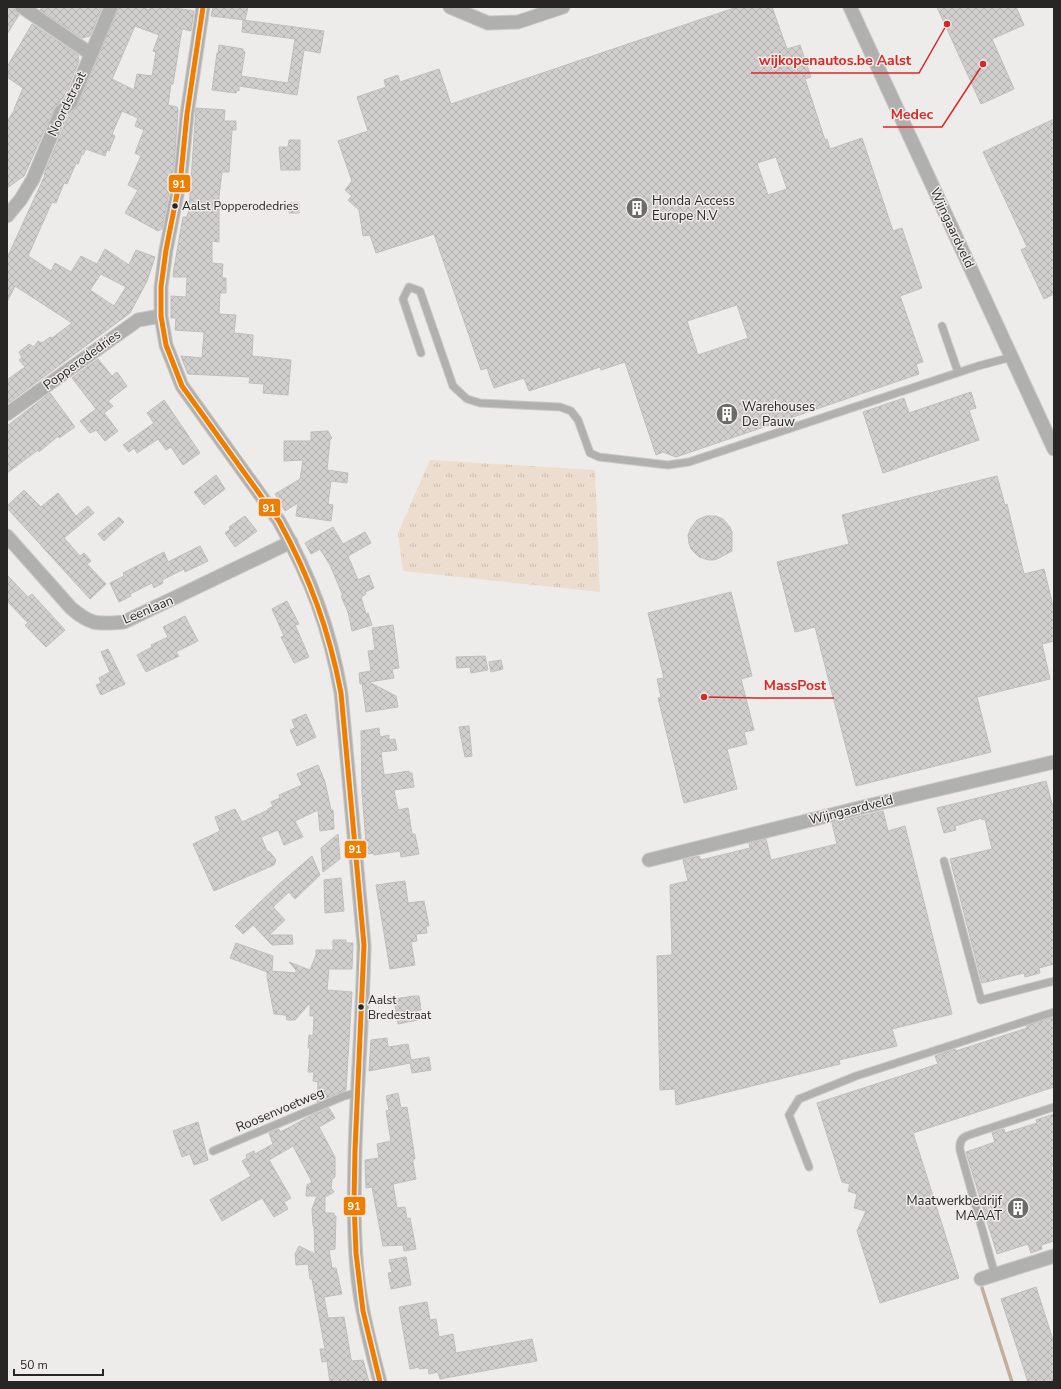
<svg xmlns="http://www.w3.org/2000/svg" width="1061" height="1389" viewBox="0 0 1061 1389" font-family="'Nunito Sans',sans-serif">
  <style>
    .grass { fill: url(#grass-tufts) }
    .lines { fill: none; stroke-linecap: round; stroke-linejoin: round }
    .stream { stroke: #c3ae9c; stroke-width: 3.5 }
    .building { fill: url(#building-cross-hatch); stroke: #c0bebd; fill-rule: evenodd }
    .lane-casing { stroke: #c9c8c7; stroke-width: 9 }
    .street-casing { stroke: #c9c8c7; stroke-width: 15 }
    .lane { stroke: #b0b0af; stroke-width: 7 }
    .street { stroke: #b0b0af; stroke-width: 13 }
    .bus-1-casing { stroke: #efece9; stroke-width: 8 }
    .bus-1 { stroke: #ef7d00; stroke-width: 5 }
    .bus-dot { fill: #272625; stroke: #efece9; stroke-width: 1.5 }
    .labels { text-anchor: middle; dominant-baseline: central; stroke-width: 3; stroke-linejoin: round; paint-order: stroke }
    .bus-label { font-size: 12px; fill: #272625; stroke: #efece9; text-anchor: start }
    .street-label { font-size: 13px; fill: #272625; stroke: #efece9 }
    .poi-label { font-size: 13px; fill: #272625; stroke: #efece9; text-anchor: start }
    .leader { fill: none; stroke: #d62828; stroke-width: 1.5 }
    .callout-dot { fill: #d62828; stroke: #efece9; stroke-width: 1.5 }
    .callout-label { font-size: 14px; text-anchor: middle; font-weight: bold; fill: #d62828; stroke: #efece9; stroke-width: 3; stroke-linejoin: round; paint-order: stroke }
    .line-badge { stroke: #efece9; stroke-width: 1.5 }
    .badge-label { font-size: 11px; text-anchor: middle; font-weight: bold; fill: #fff }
  </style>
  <defs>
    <pattern id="grass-tufts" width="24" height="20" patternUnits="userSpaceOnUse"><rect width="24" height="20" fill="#edddcf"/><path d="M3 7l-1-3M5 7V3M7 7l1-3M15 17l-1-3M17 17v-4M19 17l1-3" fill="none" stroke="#cbbeb2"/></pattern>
    <pattern id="building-cross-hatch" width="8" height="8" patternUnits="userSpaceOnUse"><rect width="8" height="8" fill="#d1cfce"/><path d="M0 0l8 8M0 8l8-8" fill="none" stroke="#b3b2b1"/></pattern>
  </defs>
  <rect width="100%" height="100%" fill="#eeecea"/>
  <path class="grass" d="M430,460l165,10 5,122 -197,-21 -5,-38z"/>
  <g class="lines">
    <path class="stream" d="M982,1288l30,94"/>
  </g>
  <path class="building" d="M7,7h7l1,4 4,4 -12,19z
    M42,7h60l-12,29 -8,2 -42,-28z
    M119,7h23l7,3 1,-3h19l25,4 -3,20 -9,-2 -9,55h-2l-3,21 9,2 1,3 -4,56 -12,63 -4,2 -33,-18 13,-23 -10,-5 13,-29 -6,-3 9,-23 -9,-4 3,-8 -16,-7 -10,23 3,2 -6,15 -2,-1 -2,6 -19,-7 -3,6 -1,-1 -4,10 -2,-1 -9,21 -3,-1 -8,20 -4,-1 -24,54 23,15 4,-8 16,9 10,-16 16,8 8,-15 24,16 7,-15 19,7 -8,24 -17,32 -123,91v-24l18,-13 -6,-7 3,-2 -3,-6 10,-8 5,3 4,-6 4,2 8,-6 2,1 20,-15 -57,-37 -8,16v-44l38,-83 -1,-1 24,-57 10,-12zM135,26l24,9 -6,16 3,1 -4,24 -15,-2 -3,16 -22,-11zM101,274l25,13 -12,19 -24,-16z
    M213,7h35l-3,13 -34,-4z
    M737,7h35l15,42 13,-4 11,32 -6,2 20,61 2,-1 3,10 32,-11 31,93 9,-3 20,60 -22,8 23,66 -7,2 3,10 -243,83 -13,-5 -7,3 -31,-93 -24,8 -1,-3 -71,24 -5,-13 -30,10 -7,-20 -6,2 -47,-136 -58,19 -6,-18 -7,1 -4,-26 -11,-10 4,-4 -7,-6 7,-9 -14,-40 30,-10 -11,-34 29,-10 -2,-7 14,-5 2,7 39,-13 12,35zM776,157l11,32 -19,6 -11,-32zM737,305l11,33 -50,17 -11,-34z
    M937,7h79l8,18 -32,14 22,50 -33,15z
    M243,20l81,11 -4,22 -16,-3 -7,45 -58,-9v5l-2,-1 -1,3 -24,-3 5,-37h1l1,-8 24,4v2l2,1 -4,24 47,7 7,-44 -53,-7z
    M32,24l46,31 1,6 -15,36 -10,12 -30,67 -17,12v-66l8,-13h-1l9,-21 -16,-11v-10z
    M196,108l29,2 -1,11h12v9h-4l-3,42h-7l-3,24v46l-7,-1v22l11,1 -1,14h4v15h-6l-1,21 17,1 -2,18 19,2 -1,21 39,4 -3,35 -25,-2 1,-9 -15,-1 1,-6 -62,-3 -7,-18 21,2 2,-26 -29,-2 1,-12h-5v-22l15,1 1,-20h-14l1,-9 9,-51h4l2,-8z
    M1054,119v175l-10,5 -23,-49 6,-3 -44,-95z
    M289,140h11v30h-19l-2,-23h9z
    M289,203h10v10h-10z
    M98,359l14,17 5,-4 10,14 -19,15 5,5 -9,7 14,18 -13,10 -9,-11 -6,3 -10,-12 16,-12 -24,-31z
    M971,392l5,16 -7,2 10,30 -96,33 -20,-61 41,-14 5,15z
    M50,393l25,34 -16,11 -1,-2 -19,16 -1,-2 -31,23v-47z
    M164,400l36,53 -17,12 -12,-18 -5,3 -8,-11 -21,14 -3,-5 -5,4 -6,-7 31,-22 -7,-10z
    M328,431l4,7 -2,2 -3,30 21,3 -1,10 -16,-2 -3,23 5,1 -2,16 -35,-5 2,-13 -13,8 -10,-17 25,-15 3,-19 -19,1v-20h27v-9z
    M216,475l9,14 -21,16 -10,-13z
    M997,476l8,29 2,-1 17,70 20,-5 10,41v31l-12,3 8,35 -73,18 14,55 -135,34 -41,-159 -20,5 -18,-70 72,-18 -7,-29z
    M24,490l17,17 17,-14 18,23 12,-10 6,7 -30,25 16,18 4,-3 7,8 -4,3 19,20 -16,15 -83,-91v-2z
    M245,516l12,15 -22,16 -10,-14 5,-4 -1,-2z
    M706,516h10l7,3 7,8 2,5v19l-13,7 -5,2h-5l-10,-3 -8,-8 -2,-6 -1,-8 3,-7 6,-8z
    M119,517l5,5 -20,19 -6,-7z
    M333,527l10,17 22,-12 6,11 -23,13 10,24 11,-5 5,13 -9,4 1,2 -5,3 5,17 2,-1 4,12 -20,6 -4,-19 -7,-16h2l-13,-31 -10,-16 -9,5 -6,-11z
    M200,546l8,15 -23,11 -1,-3 -22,11 1,3 -9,5 -2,-5 -22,11 1,2 -12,6 -9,-19 14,-7 -1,-3 41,-21 4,10z
    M7,575l21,22 4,-3 33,36 -19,17 -21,-22 3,-2 -21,-22z
    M731,592l21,84 -11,3 13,51 -10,2 3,12 -20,5 10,40 -53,14 -26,-105 3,-1 -4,-18 7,-1 -16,-65z
    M287,601l12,23 -4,1 14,32 -15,6 -13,-26 3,-1 -12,-27z
    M185,616l13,25 -22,11 3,4 -33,16 -9,-17 15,-8 -1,-2 17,-8 -5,-10z
    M393,625l6,43 -7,1 2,9 -25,4 27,14 2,11 -32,5 -4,-29 -2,1 -1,-11 12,-2 -3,-20 7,-1 -3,-22z
    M108,649l17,35 -24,11 -5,-10 5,-2 -2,-5 11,-6 -9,-20z
    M485,656l3,14 -17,3 -1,-6 -13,1 -1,-11z
    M501,660l2,9 -12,3 -2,-10z
    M306,714l10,23 -19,9 -7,-16 5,-2 -3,-8z
    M469,726l3,30 -7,1 -6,-30z
    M379,728l1,9 9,-2v5l6,-1 2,11 -16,2 3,23 25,-4v2h3l2,14 -20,3 4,20 10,-2 4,26h3l4,20 -18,3 -1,-6 -26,4v-2l-7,1 -5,-61 -1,-62z
    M318,765l7,17 6,28h2l1,19 -14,2 -2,-21 -23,11 8,16 -19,8 -6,-15 -17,7 6,14 3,1 6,8 -2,5 -60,26 -21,-47 27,-13 -5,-14 20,-8 7,13 26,-12v-1l5,-3 -2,-4 9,-4 -1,-3 23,-10 -5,-11z
    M1046,781l8,30v153l-15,4 1,5 -15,4 -1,-4 -42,10 -32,-124 42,-10 -7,-30 -3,1v-2l-27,8 1,4 -12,3 -7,-25z
    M883,811l5,20 17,-5 47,188 -60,15 5,17 -58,14 1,4 -164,41 -1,-16 -15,1 -3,-134 15,-1 -2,-70 18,-4 -5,-21 16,-4 2,4 49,-12 -1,-5 17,-4 5,21 66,-16 -5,-21z
    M338,834l2,25 -17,13 -2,-24z
    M312,856l8,19 -25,24 -6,-7 -16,15 12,13 -16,15h23l1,9 -21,1 -19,-20 -10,9 -8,-8 43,-41z
    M341,878l3,33 -19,2 -1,-33z
    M405,881l3,22 16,-2 5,25h-3l1,7 -11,1 1,7 -6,1 4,23 -25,4 -14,-84z
    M333,940h13v3h7l-1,26h-23l-2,21 25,2 -6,98 -29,12 1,-20 -5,-1 1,-9h-6l2,-24h-2l1,-13 4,1 1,-20h-4v-13l-15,17h-8l-1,-5 -12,-1 -7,-37v-5l-37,-14 6,-15 37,13 -1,15 24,2v-3l-7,-8 21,8 6,-15v-5h17z
    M414,996h5l2,14 -5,1 2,9 -20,4 -4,-25z
    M1054,1017v70l-141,46 46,145 -79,25 -23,-72 9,-20 -12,-3 3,-14 -9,-3 2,-7 -8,-2 -25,-79 121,-39 -3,-8 20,-7 1,2 71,-23 -1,-2z
    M387,1038l1,9 20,-3 3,16 18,-3 2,13 -19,3 -2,-10 -41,8 2,-31z
    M398,1093l3,15 6,-1 8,52h-2v4l3,16 -23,5 4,24 8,-1 2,12 3,-1 6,31 -12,2 -1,-6 -20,1 -11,-59 -6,1 -1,-28 14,-2 -2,-14 14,-3 -5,-30 3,-1 -3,-14z
    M329,1108l6,10 -16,9 16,30v20l-3,2 -1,9 3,4 -9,5v16h9v3h2l-1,33 -6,1 3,18h4l6,26 -18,3 4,21 16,-1 7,42 1,2 11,-1 6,22h-39l-3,-21 -5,1 -2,-13h5l-13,-70h-2l-2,-15 -12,1 -1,-11 4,-8 16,8 -1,-28h-1l-1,-17 5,-13h-11l1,-11 5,-3 -19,-36 -24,14 22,38 -7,4 4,7 -14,8 -12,-19 -40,23 -12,-21 41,-24 -9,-15 5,-3 -1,-3 8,-4 1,3 18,-10 -4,-11 10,-4 1,3 8,-4 24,-13z
    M1054,1114v52l-3,1 3,8v66l-13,4 1,4 -11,4 -3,-9 -31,10 -31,-102 29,-10 -3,-9 12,-4 1,4 32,-10 -1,-3z
    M198,1122l10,38 -14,5 -4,-11 -8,3 -9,-26z
    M406,1257l5,28 -20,4 -3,-16 4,-1 -3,-12z
    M1036,1287l18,56v39h-26l-27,-83z
    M427,1302l3,18 6,-1 3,18 14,-3 3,19 76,-14 5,22 -97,18 -2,-7 -9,2 -1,-6 -9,1v-2l-9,2 -11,-62z"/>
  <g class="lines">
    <g class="lane-casing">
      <path id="lane" d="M942,326l16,46
        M421,353l-18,-54 6,-12 11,4 33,95 14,13 13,4 80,4 11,4 7,9 12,33 9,4 69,8 21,-3 289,-96 34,-9
        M944,861l37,139 73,-19
        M213,1151l131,-55 13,-3
        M809,1167l-20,-52 10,-16 57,-23 198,-64
        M995,1275l-35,-125c-1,-8 2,-13 9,-15l85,-28"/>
    </g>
    <g class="street-casing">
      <path id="street" d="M22,7l69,47
        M203,7l-16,107 -6,60 -15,76 -5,37v29l5,29 16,41 97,135c32,57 51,108 62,172l23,252c-1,69 -7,137 -9,206 -1,46 -2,91 4,136 4,32 13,64 21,95
        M450,7l38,16 30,-1 45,-15
        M850,7l204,442
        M7,216l14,-17 12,-20 28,-67 10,-10 40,-95
        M7,414l131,-94 23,-4
        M7,536l64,72c21,18 27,16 53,14l167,-80
        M649,860l214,-53 191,-45
        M981,1279l73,-23"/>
    </g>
    <use href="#lane" class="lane"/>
    <use href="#street" class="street"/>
    <g class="bus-1-casing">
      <path id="bus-1" d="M203,7l-16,107 -6,60 -15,76 -5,37v29l5,29 16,41 97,135c31,57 50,109 62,172l23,252 -9,206 -1,51 2,51 7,58 17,71"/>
    </g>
    <use href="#bus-1" class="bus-1"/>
  </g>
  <defs>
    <g id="building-disc" transform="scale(1.15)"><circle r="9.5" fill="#6d6b6a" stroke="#efece9"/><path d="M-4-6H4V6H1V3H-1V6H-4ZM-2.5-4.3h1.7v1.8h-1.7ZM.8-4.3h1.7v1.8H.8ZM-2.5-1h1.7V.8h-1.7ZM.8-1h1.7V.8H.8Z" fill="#fff"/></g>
  </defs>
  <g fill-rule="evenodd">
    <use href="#building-disc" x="637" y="208"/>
    <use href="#building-disc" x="727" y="414"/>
    <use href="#building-disc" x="1018" y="1208"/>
  </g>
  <g class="bus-dot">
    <circle cx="175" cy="206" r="3.5"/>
    <circle cx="361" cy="1007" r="3.5"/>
  </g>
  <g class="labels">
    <g class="bus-label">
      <text x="182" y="206">Aalst Popperodedries</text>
      <text x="368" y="1000">Aalst<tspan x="368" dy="15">Bredestraat</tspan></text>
    </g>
    <g class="street-label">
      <text transform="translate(67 104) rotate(-64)">Noordstraat</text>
      <text transform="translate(952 228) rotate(65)">Wijngaardveld</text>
      <text transform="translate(82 360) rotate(-36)">Popperodedries</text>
      <text transform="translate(148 610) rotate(-23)">Leenlaan</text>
      <text transform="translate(851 810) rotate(-14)">Wijngaardveld</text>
      <text transform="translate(280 1110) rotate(-23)">Roosenvoetweg</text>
    </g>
    <g class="poi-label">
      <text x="652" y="201">Honda Access<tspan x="652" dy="15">Europe N.V</tspan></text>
      <text x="742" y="407">Warehouses<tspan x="742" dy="15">De Pauw</tspan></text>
      <text x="1002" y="1201" text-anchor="end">Maatwerkbedrijf<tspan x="1002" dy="15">MAAAT</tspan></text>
    </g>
  </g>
  <path class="leader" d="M947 24L919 73H751M983 64L942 127H883M704 697L756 698H834"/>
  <g class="callout-dot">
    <circle cx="947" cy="24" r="4"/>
    <circle cx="983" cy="64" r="4"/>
    <circle cx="704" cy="697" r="4"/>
  </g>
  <g class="callout-label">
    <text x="835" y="65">wijkopenautos.be Aalst</text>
    <text x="912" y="119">Medec</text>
    <text x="795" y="690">MassPost</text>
  </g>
  <g class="line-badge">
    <rect x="168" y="174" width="23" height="19" rx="4" fill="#ef7d00"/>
    <rect x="258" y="498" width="23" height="19" rx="4" fill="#ef7d00"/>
    <rect x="344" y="840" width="23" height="19" rx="4" fill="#ef7d00"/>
    <rect x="343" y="1196" width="23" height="20" rx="4" fill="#ef7d00"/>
  </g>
  <g class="badge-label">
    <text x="179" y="188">91</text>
    <text x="269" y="512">91</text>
    <text x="355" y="853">91</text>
    <text x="354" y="1210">91</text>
  </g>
  <rect width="1061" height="1389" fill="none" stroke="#272625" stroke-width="16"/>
  <path d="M14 1369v6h89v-6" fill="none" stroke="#272625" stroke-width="2"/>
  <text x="20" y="1369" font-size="12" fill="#272625" stroke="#efece9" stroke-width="3" paint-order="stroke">50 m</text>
</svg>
